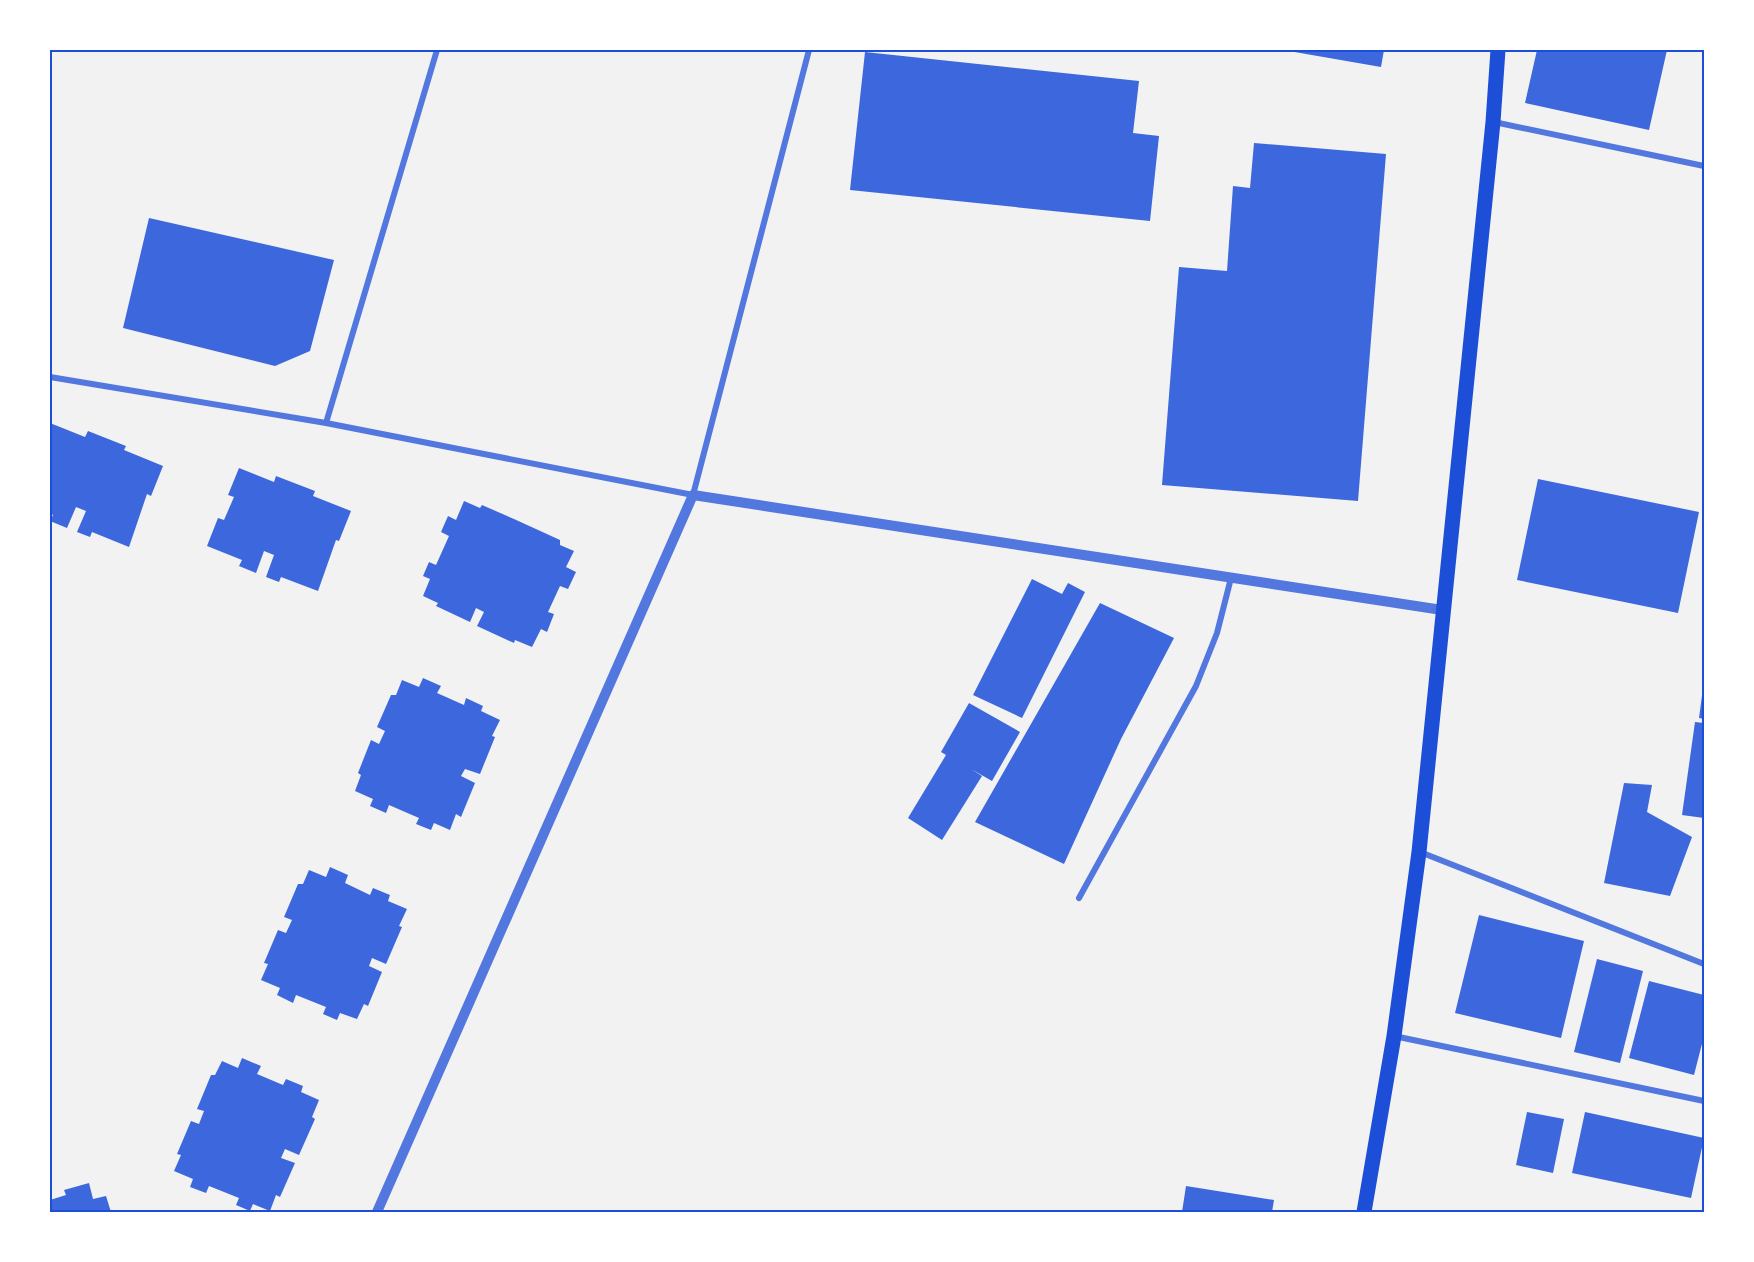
<svg xmlns="http://www.w3.org/2000/svg" width="1754" height="1262" viewBox="0 0 1754 1262" font-family="'Playfair Display',serif">
  <style>
    .building { fill: #3d67dc }
    .lines { fill: none; stroke-linecap: round; stroke-linejoin: round }
    .minor { stroke: #5277de; stroke-width: 6 }
    .tertiary { stroke: #5277de; stroke-width: 10 }
    .primary { stroke: #1d4ed8; stroke-width: 15 }
    .neatline { fill: none; stroke: #1d4ed8; stroke-width: 2 }
  </style>
  <rect width="100%" height="100%" fill="#f2f2f2"/>
  <path class="building" d="M1283,50h101l-3,17z
    M1537,50h130l-18,80 -124,-27z
    M865,52l274,29 -6,52 26,3 -9,85 -300,-31z
    M1254,143l132,11 -28,347 -196,-16 17,-218 48,4 6,-85 17,2z
    M149,218l185,42 -24,91 -35,15 -152,-38z
    M50,423l35,14 3,-6 38,15 -2,4 39,16 -12,30 -4,-2 -18,53 -37,-15 -2,5 -13,-5 9,-21 -10,-4 -9,21 -17,-7 3,-6 -3,-2z
    M239,468l35,14 2,-6 39,15 -2,5 38,15 -12,30 -3,-1 -18,51 -37,-14 -2,5 -13,-5 8,-22 -10,-4 -8,22 -17,-7 3,-6 -35,-14 11,-28 6,2 10,-23 -6,-2z
    M1538,479l161,33 -21,101 -161,-33z
    M464,501l16,7 2,-3 32,14 46,21v5l14,6 -8,16 10,5 -8,17 -8,-3 -12,26 6,2 -7,18 -6,-3 -9,18 -17,-7 -1,3 -37,-17 7,-14 -8,-4 -6,14 -34,-16 2,-3 -15,-7 7,-17 -7,-3 6,-14 7,3 13,-29 -8,-4 7,-16 8,4z
    M1032,579l30,15 6,-11 17,9 -63,126 -49,-23z
    M1100,603l74,35 -53,101 -57,125 -89,-42z
    M423,678l18,8 -4,7 27,12 2,-7 17,8 -2,5 19,9 -8,16 3,1 -15,37 -15,-5 -4,7 14,7 -14,34 -5,-3 -6,16 -16,-7 -3,7 -15,-6 3,-6 -30,-13 -3,8 -16,-7 3,-7 -18,-8 6,-16 -3,-2 13,-33 8,4 6,-13 -8,-4 14,-32h5l6,-15 17,7z
    M1703,688h1v31l-5,-1z
    M969,703l51,29 -28,49 -21,-12 11,7 -40,64 -34,-22 38,-63 -5,-3z
    M1695,722l9,1v95l-22,-3z
    M1624,783l28,2 -5,27 45,25 -22,59 -66,-13z
    M330,867l18,8 -3,8 25,12 3,-7 17,7 -2,6 19,8 -8,17 3,1 -16,37 -14,-6 -3,8 13,6 -14,34 -4,-2 -7,15 -17,-6 -3,7 -14,-6 3,-7 -30,-12 -3,8 -16,-8 3,-7 -19,-8 7,-16 -4,-1 14,-33 8,3 6,-13 -8,-3 14,-33h5l6,-14 17,7z
    M1479,915l105,26 -23,97 -106,-25z
    M1597,959l46,12 -23,92 -46,-11z
    M1649,981l55,14v41l-10,39 -65,-17z
    M242,1058l19,8 -4,8 26,11 3,-6 17,7 -2,6 18,8 -7,17 3,2 -16,36 -14,-6 -4,9 14,5 -15,34 -4,-2 -6,16 -17,-7 -3,7 -14,-6 3,-7 -30,-12 -3,7 -16,-6 3,-8 -19,-8 7,-16 -4,-1 14,-33 8,3 5,-13 -7,-2 14,-34h4l7,-14 16,7z
    M1527,1112l37,7 -11,54 -37,-8z
    M1585,1112l119,26 -13,60 -119,-25z
    M89,1183l4,16 13,-3 5,16h-61v-12l16,-5 -2,-5z
    M1186,1186l88,14 -2,12h-90z"/>
  <g class="lines">
    <path class="minor" d="M1494,122l210,44
      M50,377l276,46 367,72 116,-445
      M326,423l111,-373
      M1420,852l284,112
      M1079,898l117,-212 21,-53 14,-55
      M1394,1036l310,65"/>
    <path class="tertiary" d="M377,1212l316,-717 749,115"/>
    <path class="primary" d="M1364,1212l30,-176 25,-184 74,-730 5,-72"/>
  </g>
  <rect width="1754" height="1262" fill="none" stroke="#ffffff" stroke-width="102"/>
  <rect x="51" y="51" width="1652" height="1160" class="neatline"/>
</svg>
